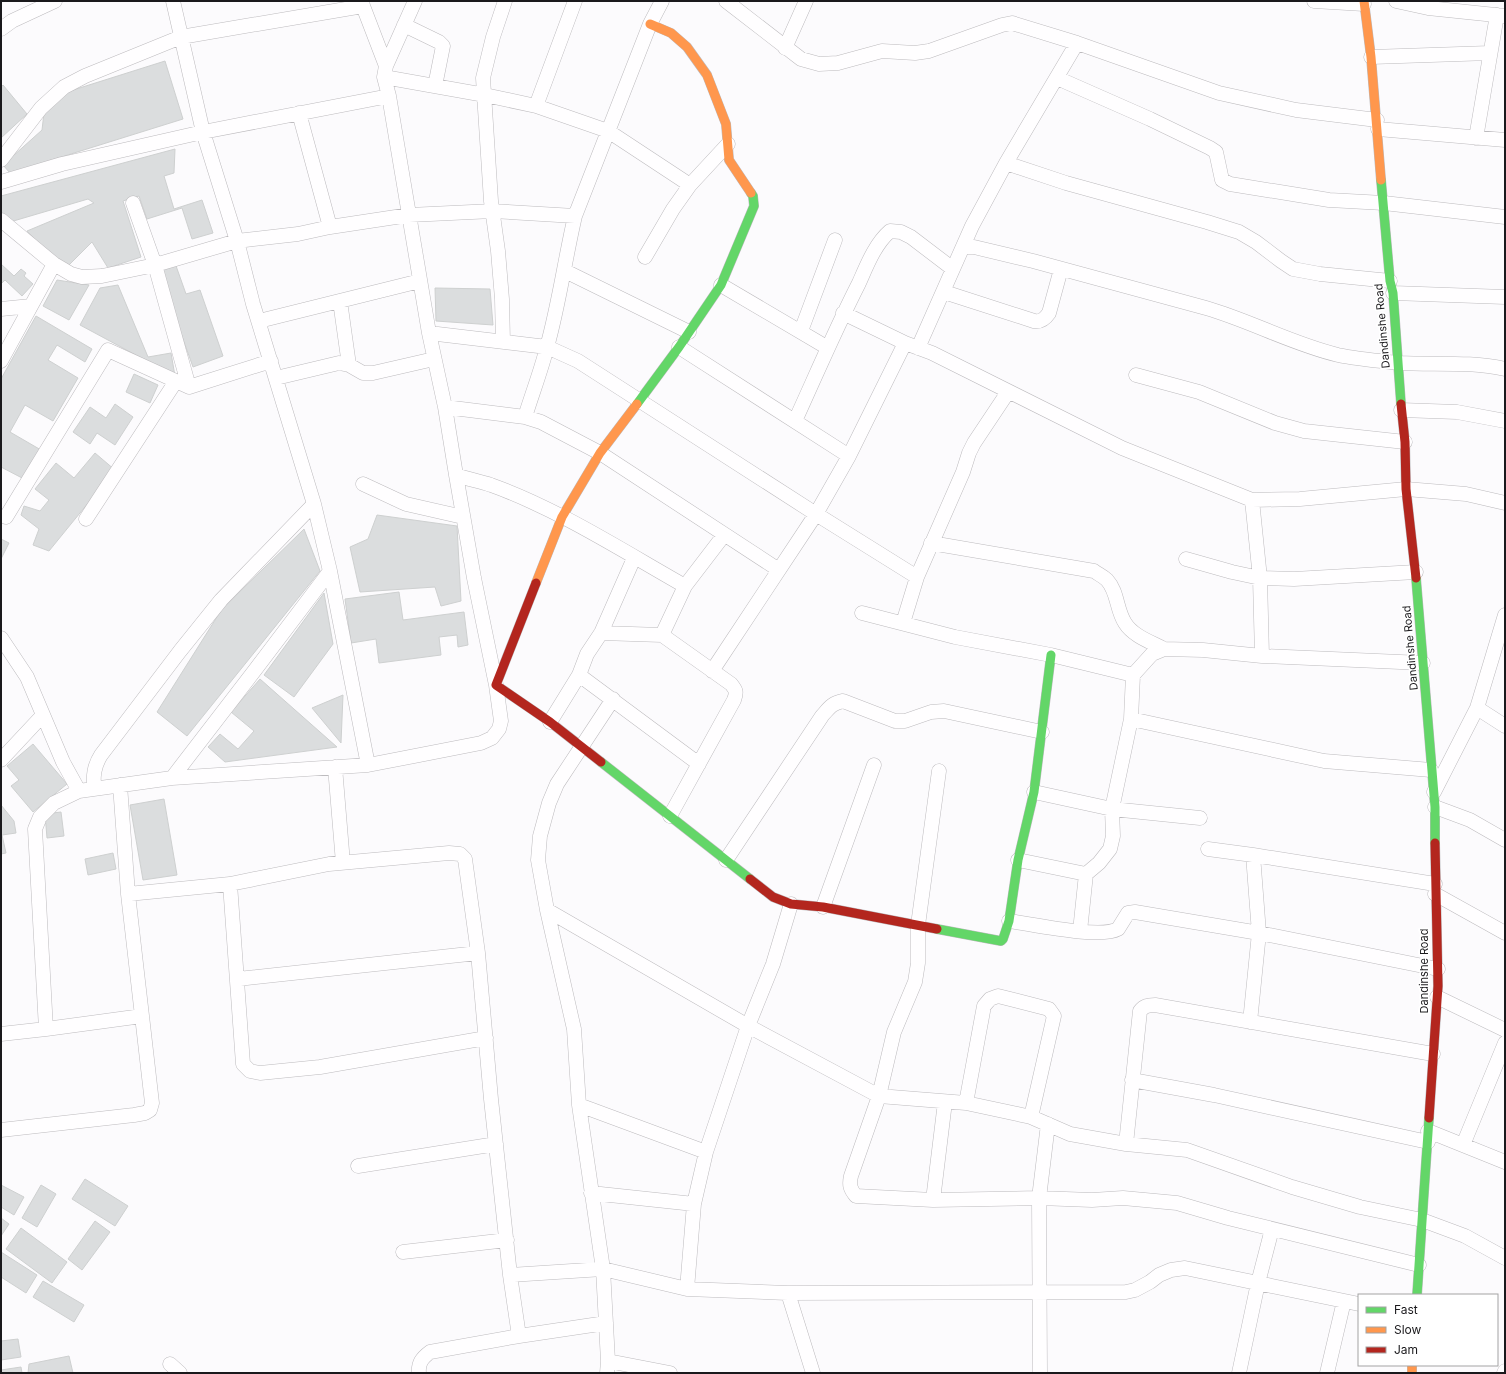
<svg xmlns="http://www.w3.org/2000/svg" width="1506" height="1374" viewBox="0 0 1506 1374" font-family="Inter,sans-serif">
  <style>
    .building { fill: #dbddde; stroke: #ced0d0 }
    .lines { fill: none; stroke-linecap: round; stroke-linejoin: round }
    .street-casing { stroke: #bdbbbe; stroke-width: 15 }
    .fast-casing { stroke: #bdbbbe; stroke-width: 10 }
    .slow-casing { stroke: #bdbbbe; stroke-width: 10 }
    .jam-casing { stroke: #bdbbbe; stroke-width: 10 }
    .street { stroke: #fffeff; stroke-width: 14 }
    .fast { stroke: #63d668; stroke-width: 9 }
    .slow { stroke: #ff974d; stroke-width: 9 }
    .jam { stroke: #b3261e; stroke-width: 9 }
    .labels { text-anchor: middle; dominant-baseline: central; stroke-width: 3.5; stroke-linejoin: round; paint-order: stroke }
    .street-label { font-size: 11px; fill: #1a191c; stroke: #fff }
  </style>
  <rect width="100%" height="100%" fill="#fcfbfd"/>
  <path class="building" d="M165,61l18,58 -173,54 -7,-8 39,-35 2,-17 26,-22z
    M3,85l24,29 -26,24v-51z
    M175,149l-1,24 -10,3 10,33 28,-9 11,33 -21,6 -10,-31 -35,11 -8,-23 -16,5 18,56 -33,11 -16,-26 -27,27 -38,-38 67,-28 -6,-4 -78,23 -9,-9v-17z
    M175,263l11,31 14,-4 23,66 -30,11 -35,-98z
    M1,264l13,12 7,-7 5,4 -2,3 9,8 -11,12 -17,-16 -4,4z
    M57,280l32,5 -20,35 -26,-14z
    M118,285l30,72 23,-4 4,23 -95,-51 20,-37z
    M435,288l55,1 3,36 -57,-4z
    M36,316l56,33 -7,13 -28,-17 -9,15 30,18 -25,43 -28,-16 -15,27 31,18 -17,29 -23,-12v-88z
    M134,374l24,11 -8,18 -24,-11z
    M115,404l18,13 -18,28 -18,-12 -7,11 -17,-12 17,-25 16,11z
    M95,453l20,17 -66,81 -16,-6 6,-16 -18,-14 3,-9 16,5 9,-11 -14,-11 21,-26 18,15z
    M377,515l80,11 4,75 -20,5 -6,-19 -75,5 -10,-45 18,-8z
    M304,529l16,42 -133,165 -30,-24 65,-103z
    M1,539l8,4 -8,16z
    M399,592l4,28 61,-8 4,33 -10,2 -1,-12 -18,2 2,18 -62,8 -3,-24 -25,4 -6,-44z
    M324,593l9,51 -39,53 -30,-22z
    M260,679l77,68 -112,15 -17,-15 12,-13 18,15 16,-18 -23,-19z
    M343,695l-2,48 -29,-35z
    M33,744l34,40 -34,28 -22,-26 8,-6 -12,-14z
    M164,799l13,76 -34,5 -13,-75z
    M1,805l13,16 2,12 -14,2 4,18 -5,1z
    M61,812l3,24 -17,2 -2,-24z
    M113,853l3,16 -28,6 -3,-16z
    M85,1179l43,27 -13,20 -43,-27z
    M1,1185l23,12 -10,18 -13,-8z
    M41,1185l15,9 -19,33 -15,-9z
    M1,1218l8,6 -8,12z
    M95,1221l15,11 -28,38 -14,-11z
    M21,1228l46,34 -15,21 -46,-34z
    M1,1252l36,23 -11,18 -25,-16z
    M43,1281l41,24 -10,17 -41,-25z
    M18,1339l3,18 -20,3v-19z
    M69,1356l4,17h-45l1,-9z
    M21,1367l1,6h-21v-3z"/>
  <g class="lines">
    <g class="street-casing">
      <path id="street" d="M362,1l1,5 23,60 -2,11 5,19 40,237 16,74 11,68 18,103 22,107 5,36 -2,8 -7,9 -11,5 -113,22
        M726,1l75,58 18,5 19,-1 44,-12 33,2 14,-2 73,-26 10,-2 65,20 142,50 77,17 81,10
        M1314,1l50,3
        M1396,1l32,7 77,8
        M404,25l35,17 4,4 -8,40
        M1,29l11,-8 43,-20
        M785,48l21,-47
        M1371,57l119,-4
        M386,66l29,-65
        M384,77l101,18 51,11 72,25 82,54
        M1057,78l93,41 60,29 6,4 6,28 8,4 99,16 55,3 121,14
        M536,106l39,-105
        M299,113l31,114
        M1378,129l127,11
        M1476,138l21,-123
        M1,160l40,-52 23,-21 21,-11 96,-39 182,-31
        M1006,163l60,20 141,39 32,10 17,10 25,19 12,8 27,5 70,7
        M1,182l61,-18 141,-32 186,-36
        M133,203l22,62 34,122
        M1,220l53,44 17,10 11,3 20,-1 53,-11 82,-24 61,-7 32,-7 79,-12 84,-4 82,5
        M963,247h11l59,14 173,47c45,13 86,36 132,47 19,4 42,6 61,8 35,2 71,-2 106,6
        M645,257l28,-48 17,-24 38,-41
        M565,271l124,61
        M721,285l107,63
        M944,292l90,29c7,1 11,-2 15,-8l12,-44
        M1393,293l112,4
        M340,301l9,64
        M1,309l30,-3
        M843,313l62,30 27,10 190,95 130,52 48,-1 106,-10 60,5 39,9
        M259,321l161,-40
        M801,331l34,-91
        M429,333l118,14 31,14 238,153 101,63 -14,46
        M503,342l-1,-43 -4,-48 -7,-50 -8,-123 10,-41 12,-36
        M679,347l170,109
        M918,348l54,-122 34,-63 71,-120
        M1,361l53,-97
        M1136,375l63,17 76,31 29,8 101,11
        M276,378l63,-15 10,2 14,8h10l61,-14
        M445,407l80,10 16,5 59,31 179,117
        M1401,410l56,2 48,9
        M525,417c7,-23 16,-46 22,-70 12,-43 18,-88 28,-131l75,-192 12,-23
        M795,421c21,-46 41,-93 64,-138 8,-18 16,-39 31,-52l11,1 10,5 42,32
        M456,475c11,4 23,6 35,10 67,24 132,66 194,101l-23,49
        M363,484l43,20 57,13
        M1252,500l8,78 2,78
        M6,517l102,-167 81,37 82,-26
        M86,519l90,-138
        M931,543l163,28c4,3 9,5 13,9 11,12 9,29 18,43 8,13 26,19 39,26
        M1186,559l46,13 28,6 34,1 122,-7
        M917,577l46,-105 6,-19 5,-10 34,-51
        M685,586l39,-51
        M862,613l93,24 96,18 82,20 -2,44 193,42 107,9
        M601,633l61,2 69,49c5,6 6,8 3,16l-64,116
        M1,638l26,39 36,85 16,29
        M712,671l104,-157 33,-58 56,-113
        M579,675l120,89
        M1133,675l19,-21 12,-5 39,1 59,6 161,7
        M1477,708l28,18
        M550,722l29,-47 8,-21 14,-21 33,-75
        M1,760l42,-45
        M335,767l8,96
        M939,771l-21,154v38l-3,19 -21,50 -15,64 -28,80c-2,9 -1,13 5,20l77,4 106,-2 53,2 31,-2 54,5 51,15 191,47
        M172,778l83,-108 75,-99
        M94,789c-1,-13 0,-23 7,-34l79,-104 41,-51 93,-96
        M1034,792l78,17 88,9
        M1434,792l43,-84 28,-93
        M1435,807l35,13 35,20
        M1208,849l45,6 182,29
        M726,860l96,-144c7,-8 10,-13 21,-15l52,20h10l26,-9 13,-1 98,21
        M1018,860l68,14
        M230,884l13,180 7,7 10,2 60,-6 166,-29
        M128,894l102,-10 99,-20 120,-11 11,1 5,5 13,94 13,146 19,176 9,61
        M1435,894l70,39
        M823,907l51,-142
        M547,910l201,116 131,70 87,7 65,14 39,17 56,10 61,6 105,37 68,20 62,13 43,16 40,22
        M1009,921c23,3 91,18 109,8l10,-16 7,-1 124,21 179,36
        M1080,931l6,-57 13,-11 11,-14 3,-13 -1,-27 19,-90
        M238,979l240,-26
        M1437,997l68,33
        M1250,1022l9,-89 -6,-78
        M46,1029l-11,-200 5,-12 14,-14 25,-12 93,-13 196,-13 -38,-194 -16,-67 -61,-200 -16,-63 -34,-109 -30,-131
        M1,1034l45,-5 96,-13
        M1132,1080l82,15 214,47
        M966,1103l18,-97 6,-7 8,-3 51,13 5,7 -23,101
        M579,1105l127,47
        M1,1130l133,-15 11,-2 5,-3 2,-7 -24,-209 -8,-109
        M1428,1131l77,31
        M1126,1144l14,-133c4,-5 8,-6 15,-6l278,49
        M1463,1145l42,-102
        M358,1166l138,-22
        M591,1193l103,11
        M933,1200l12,-98
        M403,1252l104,-12
        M510,1275l93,-6 84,20 101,4 338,-1 9,-2 15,-8 9,-7 12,-5 14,-2 174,36
        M687,1289l7,-85 12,-52 42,-126 25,-62 18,-60
        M788,1293l25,80
        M608,1361l62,12
        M170,1364l10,9
        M419,1373c-1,-10 3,-15 11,-21l89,-16 87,-13
        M607,1373l1,-12 -5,-92 -24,-164 -5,-76 -27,-119 -9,-50 2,-24 9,-33 8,-19 56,-85
        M1040,1373l-1,-175 9,-74
        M1239,1373l19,-90 14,-54
        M1327,1373l17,-72
        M1504,1373l1,-2"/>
    </g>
    <g class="fast-casing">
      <path id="fast" d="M1381,180l9,101 3,12 8,111
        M637,404l42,-57 42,-62 33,-79 -1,-10 -2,-3
        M1416,578l19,229v36
        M601,762l149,117
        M937,929l64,12 2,-2 6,-18 9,-61 16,-68 17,-137
        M1417,1295l12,-177"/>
    </g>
    <g class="slow-casing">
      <path id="slow" d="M1364,1l7,56 10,123
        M650,24l21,9 16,14 20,28 19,49 3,36 22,33
        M536,583l26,-66 38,-64 37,-49
        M1412,1365v8"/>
    </g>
    <g class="jam-casing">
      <path id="jam" d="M1401,404l4,38 1,47 10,89
        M536,583l-40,102 54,37 51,40
        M750,879l23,18 18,7 32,3 114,22
        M1429,1118l9,-132 -3,-143"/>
    </g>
    <use href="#street" class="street"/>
    <use href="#fast" class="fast"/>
    <use href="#slow" class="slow"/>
    <use href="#jam" class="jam"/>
  </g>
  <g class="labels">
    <g class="street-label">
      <text transform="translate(1382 326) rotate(-95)">Dandinshe Road</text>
      <text transform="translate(1410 648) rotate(-95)">Dandinshe Road</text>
      <text transform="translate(1424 971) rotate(-90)">Dandinshe Road</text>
    </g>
  </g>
  <rect width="1506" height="1374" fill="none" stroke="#1a191c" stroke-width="4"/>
  <rect x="1358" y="1294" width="140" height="72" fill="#ffffff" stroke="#a3a3a4"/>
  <rect x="1366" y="1307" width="20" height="6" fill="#63d668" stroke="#a3a3a4"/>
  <text x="1394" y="1314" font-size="12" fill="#1a191c">Fast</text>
  <rect x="1366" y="1327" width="20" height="6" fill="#ff974d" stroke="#a3a3a4"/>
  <text x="1394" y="1334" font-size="12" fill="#1a191c">Slow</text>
  <rect x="1366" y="1347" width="20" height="6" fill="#b3261e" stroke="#a3a3a4"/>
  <text x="1394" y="1354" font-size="12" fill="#1a191c">Jam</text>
</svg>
